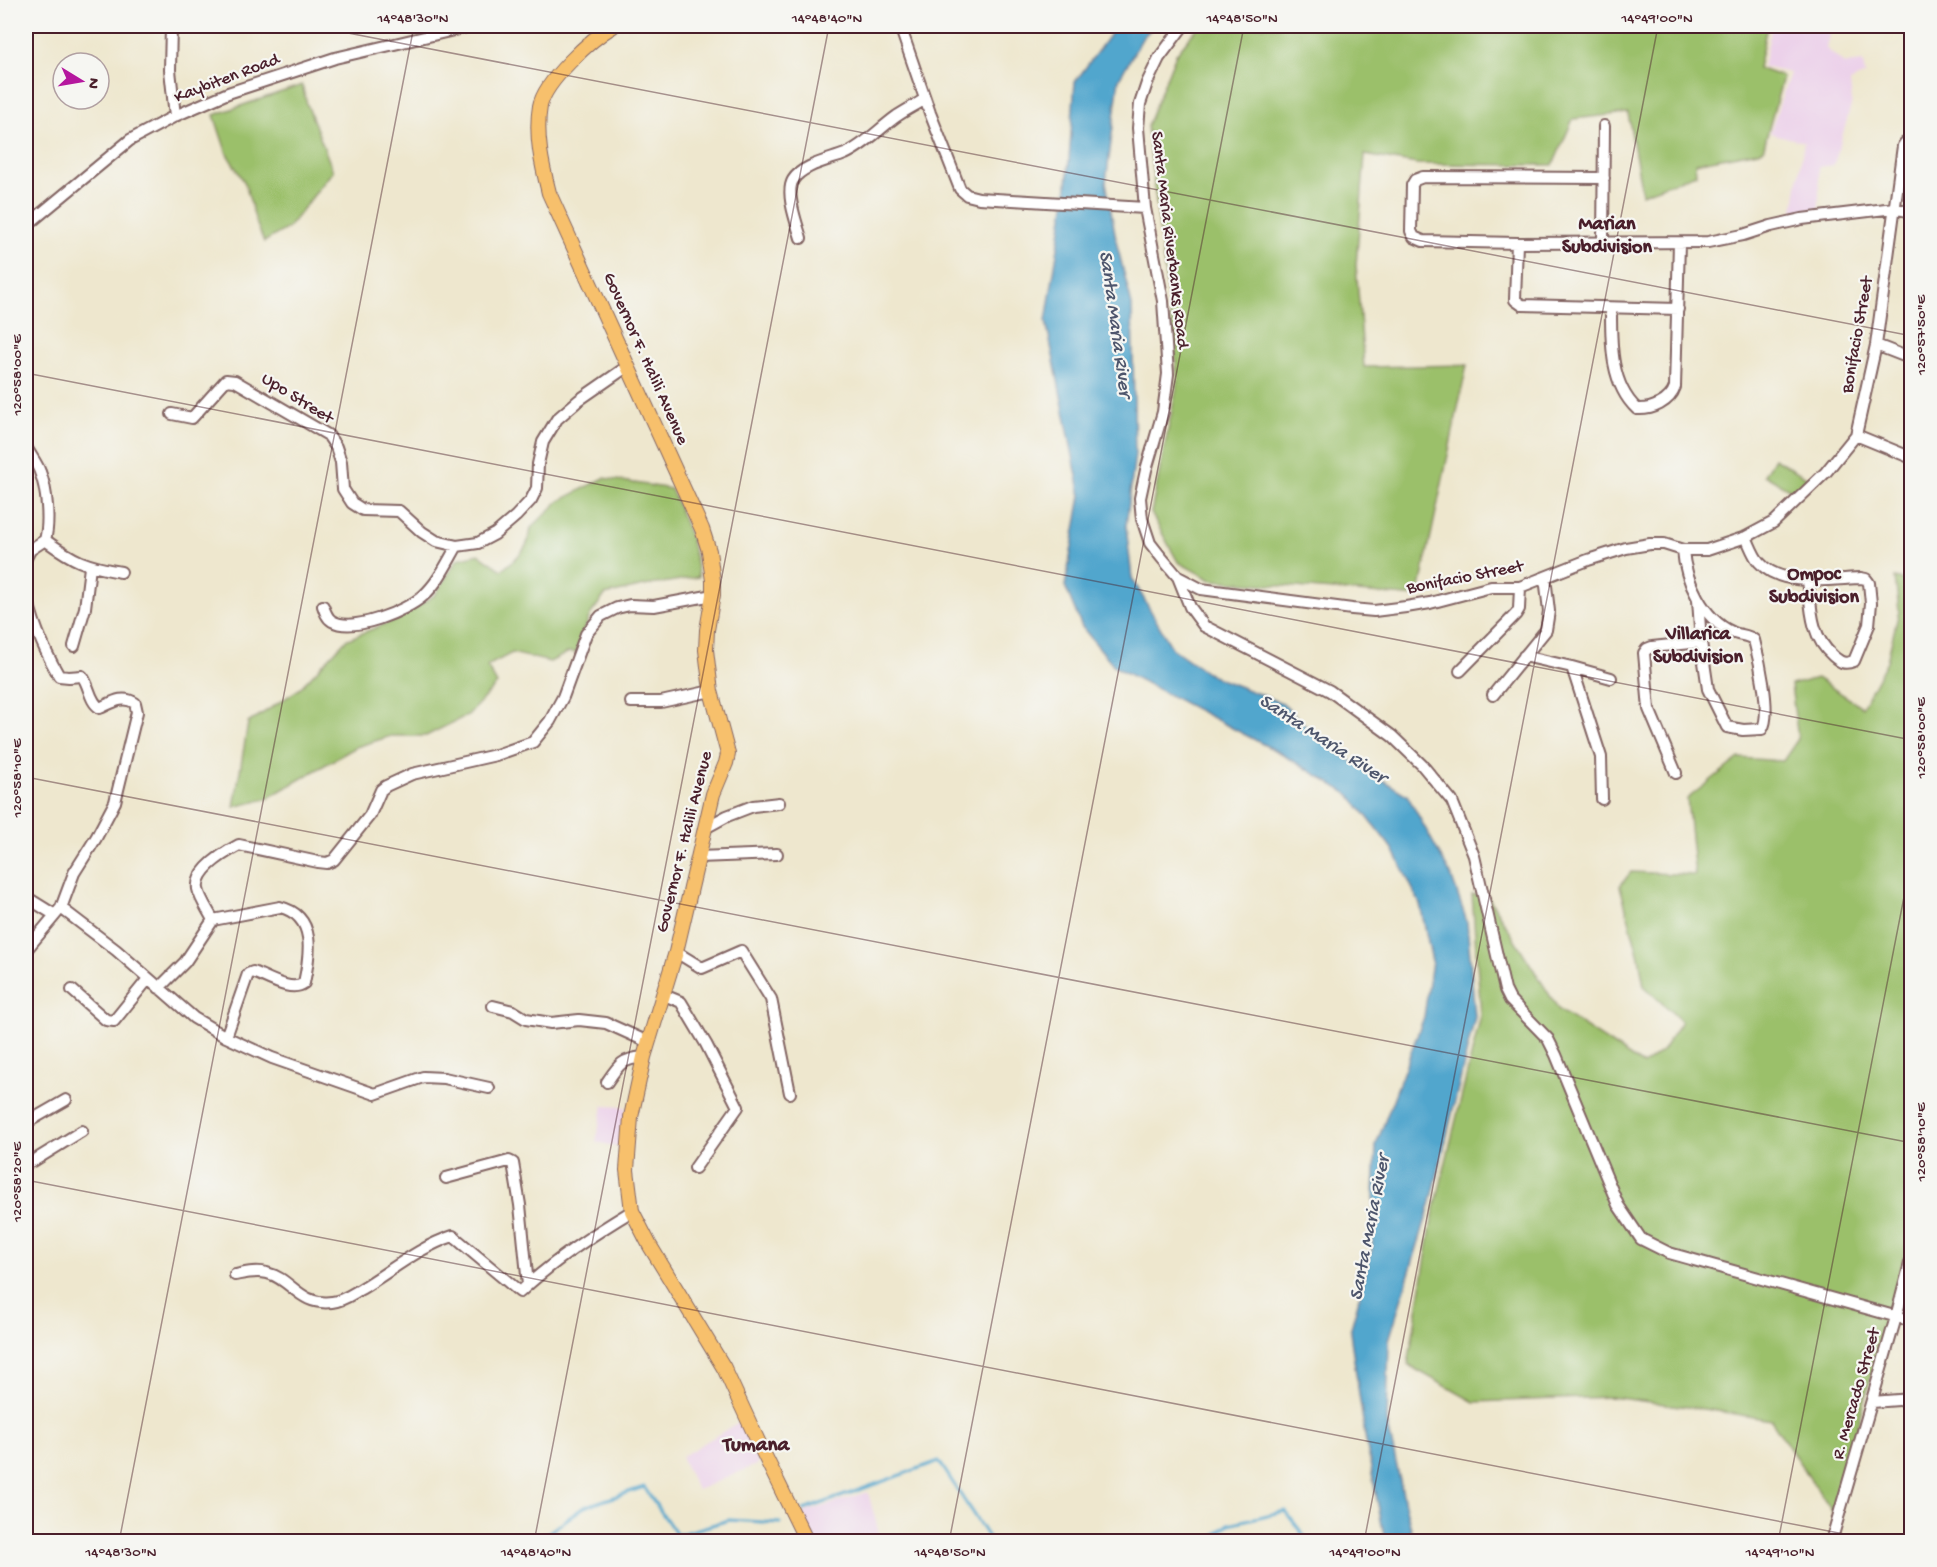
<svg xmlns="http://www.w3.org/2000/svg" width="1937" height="1567" viewBox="0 0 1937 1567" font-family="'Gochi Hand',sans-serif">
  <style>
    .built { fill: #ecd1ea }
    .green { fill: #9bc06a; stroke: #72704a; stroke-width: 1.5 }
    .water { fill: #51a6cd; stroke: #4e627c; stroke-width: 1.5 }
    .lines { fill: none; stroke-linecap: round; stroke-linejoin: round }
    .stream { stroke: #51a6cd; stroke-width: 3 }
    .minor-casing { stroke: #836564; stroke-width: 14 }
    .major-casing { stroke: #836564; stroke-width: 16 }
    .minor { stroke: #fff; stroke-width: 10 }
    .major { stroke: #f7c06c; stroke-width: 14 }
    .ticks { fill: none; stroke: #4a1f2b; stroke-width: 1.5; stroke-opacity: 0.45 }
    .labels { text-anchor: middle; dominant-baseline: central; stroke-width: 4.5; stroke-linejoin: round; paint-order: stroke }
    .street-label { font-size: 18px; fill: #4a1f2b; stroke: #f6f6f2 }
    .neighbourhood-label { font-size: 20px; font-weight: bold; fill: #4a1f2b; stroke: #f6f6f2 }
    .water-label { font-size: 20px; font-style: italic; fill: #4d556c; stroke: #f6f6f2 }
    .quarter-label { font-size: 21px; font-weight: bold; fill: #4a1f2b; stroke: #f6f6f2 }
    .neatline { fill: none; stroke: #4a1f2b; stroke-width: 2 }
    .ticks-label { font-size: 15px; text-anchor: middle; fill: #4a1f2b }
  </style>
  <rect width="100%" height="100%" fill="#f6f6f2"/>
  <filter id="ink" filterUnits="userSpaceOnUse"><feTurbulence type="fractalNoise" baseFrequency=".0167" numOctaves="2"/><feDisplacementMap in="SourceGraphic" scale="12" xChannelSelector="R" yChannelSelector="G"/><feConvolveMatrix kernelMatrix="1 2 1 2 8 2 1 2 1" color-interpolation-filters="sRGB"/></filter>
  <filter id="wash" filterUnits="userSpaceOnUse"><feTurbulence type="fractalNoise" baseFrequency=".008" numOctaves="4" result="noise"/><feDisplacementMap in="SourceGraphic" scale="24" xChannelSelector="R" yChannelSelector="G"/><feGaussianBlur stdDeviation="1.35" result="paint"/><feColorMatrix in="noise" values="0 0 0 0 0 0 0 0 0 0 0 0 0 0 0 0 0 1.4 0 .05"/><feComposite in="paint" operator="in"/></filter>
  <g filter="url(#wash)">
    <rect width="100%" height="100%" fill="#eee7ce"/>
    <path class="built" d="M1772,26h59l-5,22 18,16 19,-2 2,13 -15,7 2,20 -18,63 -15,2v43l-26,1 11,-69 -34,-9 20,-60 -27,-6z
      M603,1106l23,1 -3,41 -27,-6z
      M739,1422l19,42 -61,26 -16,-33z
      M868,1492l13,49h-69l-12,-27z"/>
    <path class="green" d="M1199,26h568l-9,42 25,9 -20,73 -68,13 1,11 -54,20 -14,-81 -55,6 -20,46 -136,-1 -52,-9 -9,110 8,102 103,-2 -49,232 -207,-17 -33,-18 -27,-49 27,-132 -31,-255 29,-72z
      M302,85l5,19 26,67 -45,57 -24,14 -8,-20 -11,-39 -18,-29 -13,-39z
      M1774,458l34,20 -9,17 -35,-20z
      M604,478l67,11 19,47 9,41 -55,9 -39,9 -15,20 -14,38 -7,-1 -19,10 -38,-9 -25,13 10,18 -29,31 -42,21h-35l-35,11 -90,52 -32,8 14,-84 50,-33 48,-50 53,-22 36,-23 23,-36 21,-5 23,16c16,-13 27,-21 29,-42l28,-27z
      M1895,578l16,4v640l-7,35 -71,256 -62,-93 -60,-10 -100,-13 -137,5 -66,-37 24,-145 49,-205 -9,-120h15l72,115 84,55 20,-15 18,-29 -37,-35 -5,-29 -19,-71 11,-14 64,3 -8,-76 52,-41 44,3 15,-22 -7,-54 26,-7 45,29 25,-46 12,-50z"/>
    <path class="water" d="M1116,26h38l-11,11 -24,42 -13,103 11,63 15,60 3,149 -9,72 6,52 40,70 40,28 70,27 42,41 83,51 44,80 16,47 8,95 -44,185 -42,138 -2,81 18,83 9,37h-29l-19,-99 -16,-110 22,-83 4,-104 48,-128 8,-56 -12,-57 -26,-53 -44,-56 -70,-42 -165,-86 -33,-40 -17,-41 16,-90 -35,-175 20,-123 9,-116z"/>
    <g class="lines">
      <path class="stream" d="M804,1510l135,-49 52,81
        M418,1542h4
        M535,1542l49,-35 60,-20 33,48 52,-15 51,3
        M1207,1542l22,-18 56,-13 24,31"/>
    </g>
  </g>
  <g filter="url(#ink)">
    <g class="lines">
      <g class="minor-casing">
        <path id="minor" d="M171,26l-1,44 5,46
          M900,26l30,87 30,76 7,6 12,3 166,10
          M1183,26l-24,32 -12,25 -7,21 -2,24 7,80 18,93 5,73 -5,38 -17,58 -6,28 2,21 8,24 11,14 17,20 23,12 151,20 22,2 32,-4 24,-4 61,-16h29l68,-27 38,-12 24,-4h14l19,6h24l39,-13 28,-15 52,-50 30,-37 20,-90 27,-199 2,-3 7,-1
          M1604,178l-181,-1 -8,3 -3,5 -1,46 3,6 9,4 94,2 191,-1 35,-7 28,-9 31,-7 92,-11 18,4
          M26,226l104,-86 45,-24 53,-23 107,-35 136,-32
          M801,238c-4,-14 -16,-45 -8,-58 9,-15 37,-20 52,-26 20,-9 35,-26 52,-38 9,-6 19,-11 28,-17
          M1517,243l-2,57 7,5 156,4
          M1603,243l1,-117
          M1611,308c0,34 -1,76 26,101 15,1 33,-7 38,-22l4,-144
          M1876,345l36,14
          M172,414l20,4 34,-38 9,1 93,54 8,12 5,15 2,27 9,14 11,7 36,1 23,21 14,9 21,5 21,-3 17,-9 21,-18 15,-16 6,-12 1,-24 5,-22 14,-23 22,-19 49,-34
          M1856,435l56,23
          M26,447c4,8 11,16 14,25 7,17 10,50 5,68l-15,10 -4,8
          M1746,537c4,8 7,18 13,25 22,26 72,17 102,16l5,1 3,4 2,20 -2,22 -15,36c-10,4 -14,1 -21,-5 -23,-20 -22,-49 -25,-77
          M45,540c29,21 40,26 76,32
          M1683,550c2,30 20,69 49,82 7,4 15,2 22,8 5,18 18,75 8,89l-19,1 -16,-3 -19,-38 -7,-47 -3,-42
          M1178,577l12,30 14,19 126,65 62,45 30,29 30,36 22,55 31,134 5,10 38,39 8,16 62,150 23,34 28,14 243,68
          M26,590c5,31 17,58 33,86l10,1 13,-1c8,10 7,25 18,32 13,-6 23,-13 35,-5l2,9 -22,90 -19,36 -22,35 -13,35 -35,42
          M323,606c2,6 4,12 9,15 21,12 74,-10 91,-25 15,-13 24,-33 34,-50
          M74,646l11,-38 5,-41
          M1524,656l48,11 29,90 1,42
          M1572,667l39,11
          M1460,671l56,-57 3,-5 1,-22
          M1493,695l53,-65 3,-19 -4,-34
          M631,702h30l50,-11
          M1676,773l-27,-64 -5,-56 3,-4 5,-2 49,-5
          M705,828l22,-12 26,-10 26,-3
          M698,857l79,-3
          M26,897l29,18
          M61,908l55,42 78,68 32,19 46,21 103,36 48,-17 21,1 45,10
          M676,952l26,16 39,-17 30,48 19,94
          M159,988l26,-26 28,-42
          M72,990l34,30 8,1 34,-42
          M664,995l17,7 25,42 32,63 -43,61
          M493,1006l20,5 13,8 25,4 28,-3 27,3 42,19
          M226,1037l22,-63 5,-2c14,5 38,21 51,11 6,-28 13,-67 -24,-76l-67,13c-5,-10 -13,-21 -15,-31 -3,-19 26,-36 41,-44l79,17 9,1 7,-3 36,-45 11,-25 5,-4 26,-12 84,-19 37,-13 17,-21 13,-24 23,-63 15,-18 16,-8 13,-3 24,1 59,-11
          M607,1082c12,-18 15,-23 37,-25
          M26,1123l40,-23
          M26,1163l9,-3 47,-29
          M446,1178l63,-17 4,2 7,42 8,80
          M235,1275c10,-2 21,-5 32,-2 25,6 32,33 65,29 11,-1 20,-8 29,-13 30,-18 58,-42 92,-53l67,56c34,-32 72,-57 112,-81
          M1872,1402l40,-3
          M1831,1542l65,-225 16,-61"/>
      </g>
      <g class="major-casing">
        <path id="major" d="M613,26c-22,13 -68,55 -73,80 -5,29 2,59 9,87l153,336 7,22 4,30v14l-6,35 -1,20 5,41 17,63 -2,9 -13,31 -37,158 -32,105 -13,60 -4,53 5,41 18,35 74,122 39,84 44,90"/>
      </g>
      <use href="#minor" class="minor"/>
      <use href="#major" class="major"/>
    </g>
  </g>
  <path class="ticks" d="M312,26l1600,310M26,373l1886,367M26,777l1886,366M26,1180l1859,362M119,1542l295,-1516M534,1542l295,-1516M949,1542l295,-1516M1364,1542l294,-1516M1778,1542l134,-686"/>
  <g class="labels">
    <g class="street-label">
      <text transform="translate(227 79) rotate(-21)">Kaybiten Road</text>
      <text transform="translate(1169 240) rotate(83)">Santa Maria Riverbanks Road</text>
      <text transform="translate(1858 335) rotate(-80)">Bonifacio Street</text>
      <text transform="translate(645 359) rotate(66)">Governor F. Halili Avenue</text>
      <text transform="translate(297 399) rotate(32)">Upo Street</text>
      <text transform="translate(1465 578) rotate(-11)">Bonifacio Street</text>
      <text transform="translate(685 842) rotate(-76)">Governor F. Halili Avenue</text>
      <text transform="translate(1857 1394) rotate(-74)">R. Mercado Street</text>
    </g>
    <g class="neighbourhood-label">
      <text x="1607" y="225">Marian<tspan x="1607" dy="23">Subdivision</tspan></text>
      <text x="1814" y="575">Ompoc<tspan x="1814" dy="23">Subdivision</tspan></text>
      <text x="1698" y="635">Villarica<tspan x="1698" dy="23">Subdivision</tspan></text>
    </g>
    <g class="water-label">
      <text transform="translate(1114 324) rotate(82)">Santa Maria River</text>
      <text transform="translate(1322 740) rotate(33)">Santa Maria River</text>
      <text transform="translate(1371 1228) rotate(-79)">Santa Maria River</text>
    </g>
    <g class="quarter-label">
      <text x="756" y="1446">Tumana</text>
    </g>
  </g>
  <rect width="1937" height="1567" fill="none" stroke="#f6f6f2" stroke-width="66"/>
  <g transform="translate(81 81) rotate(101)"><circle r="28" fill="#f6f6f2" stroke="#b1a0a2" stroke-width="1.5"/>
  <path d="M0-4.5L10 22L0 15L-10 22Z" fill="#b5179e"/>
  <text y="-9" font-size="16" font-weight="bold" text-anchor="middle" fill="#4a1f2b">N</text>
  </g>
  <rect x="33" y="33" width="1871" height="1501" class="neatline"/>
  <g class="ticks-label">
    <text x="413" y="22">14°48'30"N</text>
    <text x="827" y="22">14°48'40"N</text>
    <text x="1242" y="22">14°48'50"N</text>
    <text x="1657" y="22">14°49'00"N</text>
    <text transform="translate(1920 335) rotate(-90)" y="5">120°57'50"E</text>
    <text transform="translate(16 375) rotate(-90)" y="5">120°58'00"E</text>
    <text transform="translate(1920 738) rotate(-90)" y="5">120°58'00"E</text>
    <text transform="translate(16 778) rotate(-90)" y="5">120°58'10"E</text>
    <text transform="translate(1920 1142) rotate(-90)" y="5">120°58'10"E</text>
    <text transform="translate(16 1182) rotate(-90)" y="5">120°58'20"E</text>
    <text x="121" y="1556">14°48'30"N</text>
    <text x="536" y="1556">14°48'40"N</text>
    <text x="950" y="1556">14°48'50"N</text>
    <text x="1365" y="1556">14°49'00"N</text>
    <text x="1780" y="1556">14°49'10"N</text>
  </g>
</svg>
